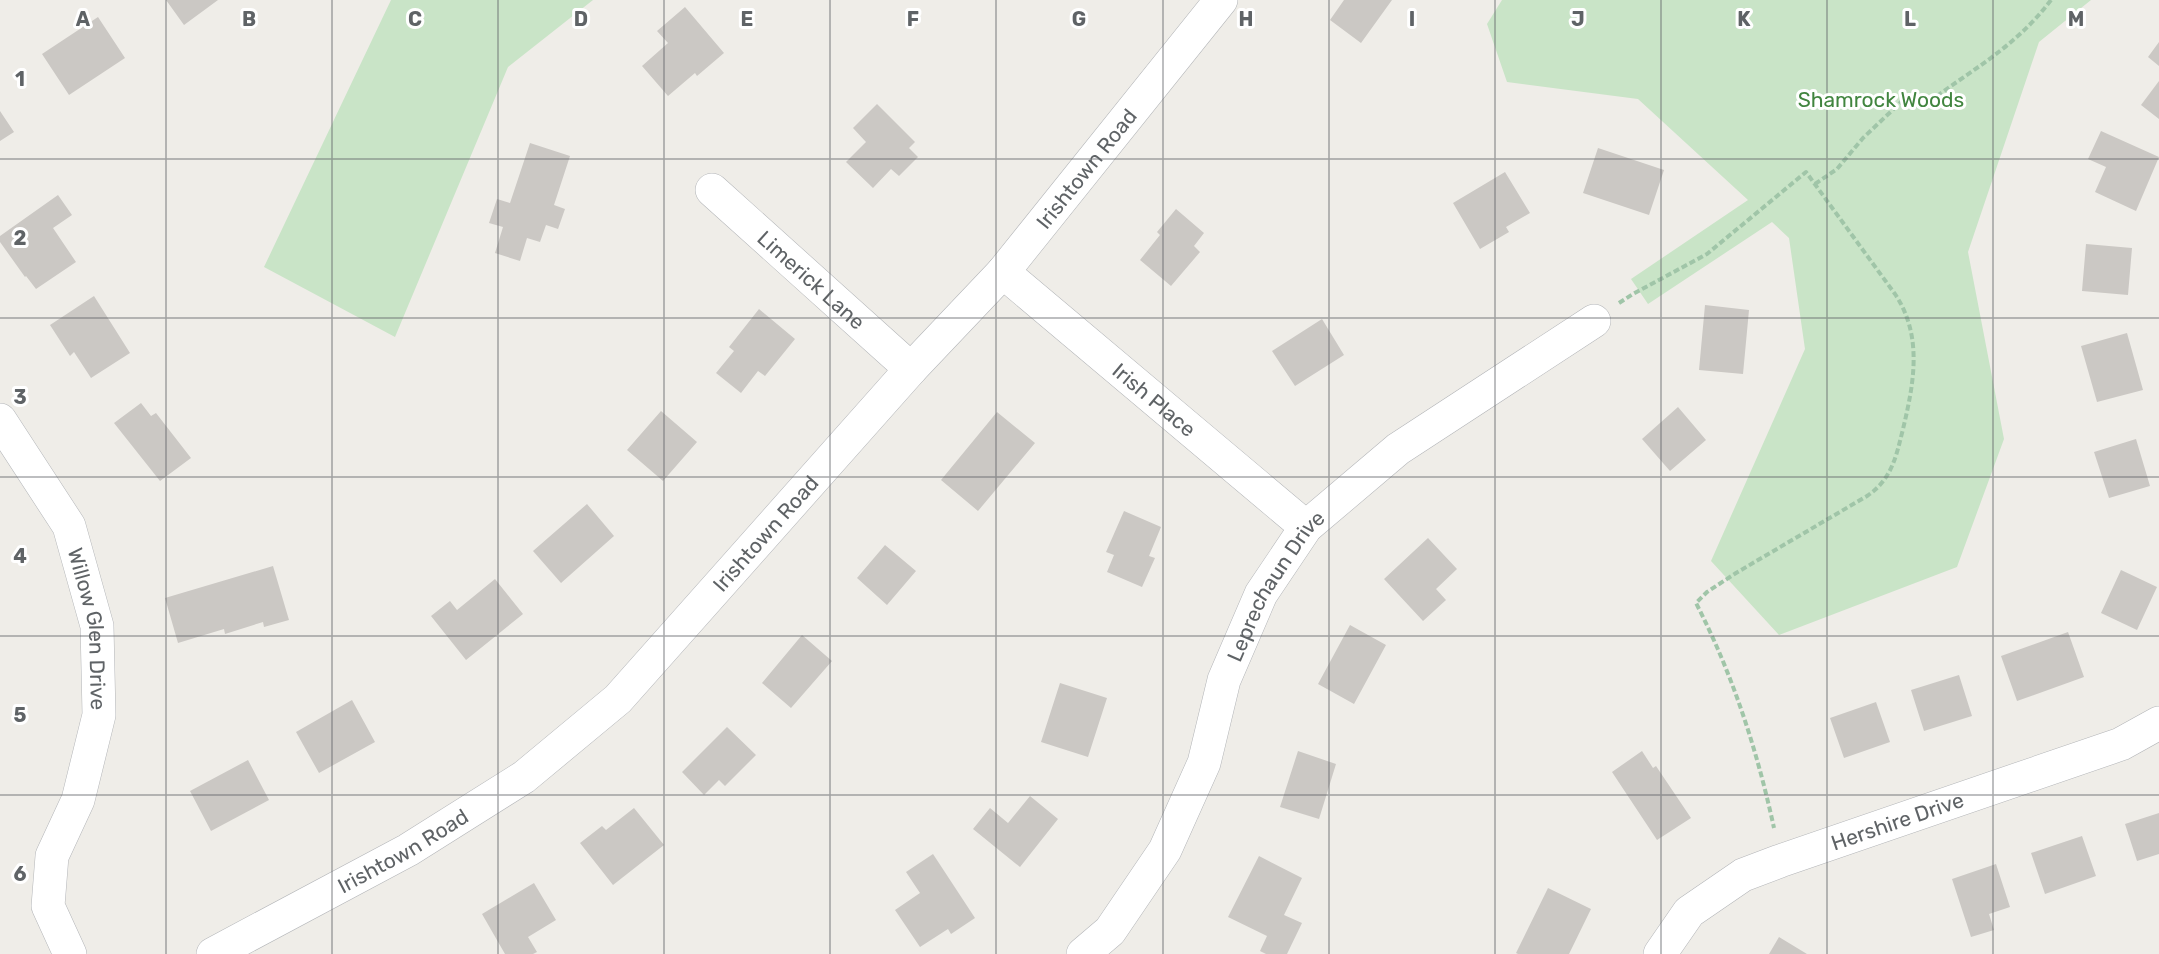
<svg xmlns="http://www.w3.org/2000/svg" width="2159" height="954" viewBox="0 0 2159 954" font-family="Rubik,sans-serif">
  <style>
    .green { fill: #c9e4c7 }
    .building { fill: #cbc8c4 }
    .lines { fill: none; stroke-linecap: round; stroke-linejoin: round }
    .minor-casing { stroke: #b3b5b8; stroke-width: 34 }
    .tertiary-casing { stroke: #b3b5b8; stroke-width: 34 }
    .path { stroke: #a0c5a8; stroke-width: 4; stroke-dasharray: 6 3; stroke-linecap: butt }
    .minor { stroke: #fff; stroke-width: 33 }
    .tertiary { stroke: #fff; stroke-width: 33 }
    .grid { fill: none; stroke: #5f6366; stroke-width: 1.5; stroke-opacity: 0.55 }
    .labels { text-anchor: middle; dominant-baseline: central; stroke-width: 6; stroke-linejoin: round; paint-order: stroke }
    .park-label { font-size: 21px; fill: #41853f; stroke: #fff }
    .street-label { font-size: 21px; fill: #5f6366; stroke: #fff }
    .grid-label { font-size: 20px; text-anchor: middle; font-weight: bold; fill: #5f6366; stroke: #fff; stroke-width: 6; stroke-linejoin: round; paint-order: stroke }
  </style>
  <rect width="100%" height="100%" fill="#efede8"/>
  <path class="green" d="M391,0h202l-85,67 -113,270 -131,-70z
    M1502,0h589l-52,42 -71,210 36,187 -47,128 -178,68 -68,-74 94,-212 -16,-111 -17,-16 -124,82 -17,-25 117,-79 -110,-101 -131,-17 -20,-58z"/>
  <path class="building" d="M166,0h52l-34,25z
    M1344,0h48l-31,43 -31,-23z
    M685,7l39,46 -27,23 -2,-3 -27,23 -26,-30 26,-23 -11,-12z
    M98,17l27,41 -56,37 -27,-41z
    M2159,42v24l-11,-9z
    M2159,81v38l-18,-14z
    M877,104l38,38 -6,6 9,9 -19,19 -8,-7 -18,19 -27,-26 20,-20 -13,-14z
    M0,111l14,21 -14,9z
    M2101,131l58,26 -23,54 -41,-19 11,-25 -18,-8z
    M530,143l40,13 -16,49 11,4 -7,20 -12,-4 -6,17 -13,-4 -7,23 -25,-8 8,-26 -14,-4 8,-24 13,4z
    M1598,148l66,22 -15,45 -66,-22z
    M1505,172l25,41 -24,14 3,5 -29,17 -27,-46z
    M58,195l14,20 -19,13 23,34 -40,27 -10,-13 -1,1 -25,-35v-6z
    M1176,209l28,24 -10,13 6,6 -29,34 -31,-26 20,-25 -3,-3z
    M2086,244l46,4 -4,47 -46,-4z
    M94,296l36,57 -39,25 -17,-26 -4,4 -20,-31z
    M1705,305l44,5 -6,64 -44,-4z
    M759,309l36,30 -30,37 -7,-5 -17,22 -25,-20 18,-22 -5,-4z
    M1322,319l22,36 -49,31 -23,-35z
    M2127,333l16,57 -46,12 -16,-56z
    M141,403l10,13 5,-3 35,45 -31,23 -46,-58z
    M1678,407l28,33 -36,31 -28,-32z
    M661,411l36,31 -34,39 -36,-31z
    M997,412l38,31 -57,68 -37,-31z
    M2136,439l14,47 -41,12 -15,-46z
    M587,504l27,32 -53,47 -28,-32z
    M1124,511l37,16 -12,29 6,2 -13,29 -35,-15 7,-17 -8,-3z
    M1428,538l29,31 -21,20 10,11 -23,21 -39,-42z
    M885,545l31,26 -29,34 -30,-27z
    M273,566l16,54 -25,7 -1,-5 -38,12 -1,-5 -46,14 -13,-45z
    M2121,570l36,17 -20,43 -36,-17z
    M495,579l28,35 -57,46 -35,-44 19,-15 7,9z
    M1350,625l36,20 -32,59 -36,-20z
    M2068,632l16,45 -67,24 -16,-45z
    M802,635l30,26 -41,47 -29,-25z
    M1959,675l13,41 -48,15 -13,-41z
    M1060,683l47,15 -19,59 -47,-15z
    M352,700l23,42 -56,31 -23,-41z
    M1876,702l14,40 -46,16 -14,-40z
    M727,727l29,28 -31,31 -6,-6 -15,15 -22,-23z
    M1298,751l38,13 -17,55 -39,-12z
    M1642,751l11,17 3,-2 35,52 -34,22 -45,-68z
    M248,760l21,40 -58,31 -21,-40z
    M1030,796l28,23 -38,48 -47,-38 17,-21 18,15z
    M634,808l30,37 -51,40 -33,-42 22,-17 4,4z
    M2159,813v41l-22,7 -12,-37z
    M2082,836l14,40 -51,18 -14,-41z
    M933,854l42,64 -24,16 -3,-5 -28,18 -25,-37 25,-17 -14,-21z
    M1259,856l43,22 -18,37 18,8 -15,31h-21l-6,-3 7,-15 -39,-19z
    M1996,864l14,43 -21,7 5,16 -23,7 -19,-58z
    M534,883l22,37 -28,17 9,15 -4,2h-28l-23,-40z
    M1548,888l43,21 -22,45h-51l-2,-1z
    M1779,937l28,17h-38z"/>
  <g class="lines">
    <g class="minor-casing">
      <g id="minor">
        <path id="s1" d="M712,190l199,179"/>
        <path id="s2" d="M1003,272l303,255"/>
        <path id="s3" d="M0,420l69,106 28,100 2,89 -21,85 -26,56 -4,50 22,48"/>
        <path id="s4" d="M1083,954l27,-23 55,-81 39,-87 20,-83 37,-86 45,-67 92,-78 196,-128"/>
        <path id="s5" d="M1660,954l29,-42 54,-37 37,-14 341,-117 38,-21"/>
      </g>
    </g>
    <g class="tertiary-casing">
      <g id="tertiary">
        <path id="s6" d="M213,954l195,-104 116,-73 94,-78 293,-330 92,-97 218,-272"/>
      </g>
    </g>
    <path class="path" d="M1815,184l22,-15 26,-31 38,-36 3,-2 9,1 4,5 5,1c47,-36 92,-58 129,-107
      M1619,303l14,-9 74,-40 99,-82 89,122c28,42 19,89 8,135 -7,28 -11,50 -36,67l-131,77 -29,19 -11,11c37,72 61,147 78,225"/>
    <use href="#minor" class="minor"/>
    <use href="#tertiary" class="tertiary"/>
  </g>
  <path class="grid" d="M166,0v954M332,0v954M498,0v954M664,0v954M830,0v954M996,0v954M1163,0v954M1329,0v954M1495,0v954M1661,0v954M1827,0v954M1993,0v954M0,159h2159M0,318h2159M0,477h2159M0,636h2159M0,795h2159"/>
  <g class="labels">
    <g class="park-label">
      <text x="1881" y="99">Shamrock Woods</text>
    </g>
    <g class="street-label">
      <text stroke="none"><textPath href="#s6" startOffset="1188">Irishtown Road</textPath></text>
      <text stroke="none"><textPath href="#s1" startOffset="134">Limerick Lane</textPath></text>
      <text stroke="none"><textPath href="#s2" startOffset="198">Irish Place</textPath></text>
      <text stroke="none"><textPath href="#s6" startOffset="702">Irishtown Road</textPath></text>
      <text stroke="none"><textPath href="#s4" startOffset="422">Leprechaun Drive</textPath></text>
      <text stroke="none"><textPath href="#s3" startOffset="232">Willow Glen Drive</textPath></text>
      <text stroke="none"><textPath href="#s5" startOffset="280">Hershire Drive</textPath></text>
      <text stroke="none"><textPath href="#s6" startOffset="216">Irishtown Road</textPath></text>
    </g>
  </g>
  <g class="grid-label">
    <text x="83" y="26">A</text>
    <text x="249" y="26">B</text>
    <text x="415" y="26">C</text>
    <text x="581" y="26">D</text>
    <text x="747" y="26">E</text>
    <text x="913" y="26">F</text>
    <text x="1079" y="26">G</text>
    <text x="1246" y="26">H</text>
    <text x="1412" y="26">I</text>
    <text x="1578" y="26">J</text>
    <text x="1744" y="26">K</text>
    <text x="1910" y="26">L</text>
    <text x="2076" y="26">M</text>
    <text x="20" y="86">1</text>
    <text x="20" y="245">2</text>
    <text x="20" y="404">3</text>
    <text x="20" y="563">4</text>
    <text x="20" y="722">5</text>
    <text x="20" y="881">6</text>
  </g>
</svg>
